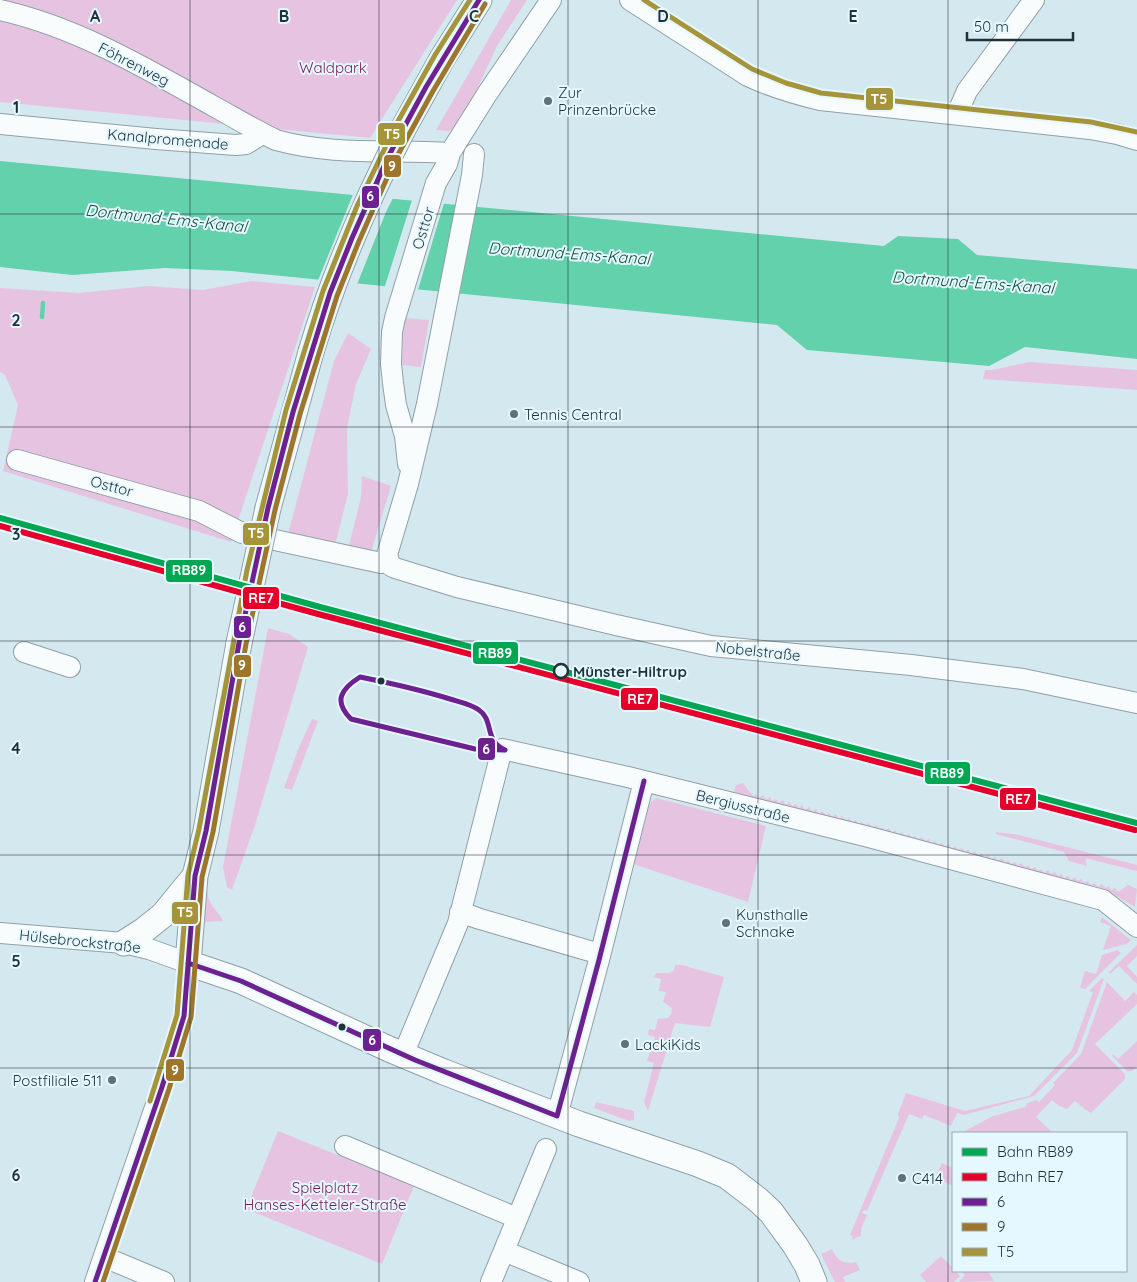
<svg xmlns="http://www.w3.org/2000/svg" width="1137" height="1282" viewBox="0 0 1137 1282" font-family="Quicksand,sans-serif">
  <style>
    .green { fill: #e7c3e2 }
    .water { fill: #63d1ac }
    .pier { fill: #d4e8f0 }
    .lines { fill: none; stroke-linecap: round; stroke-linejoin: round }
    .stream { stroke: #63d1ac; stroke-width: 4.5 }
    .minor-casing { stroke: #8fa0a7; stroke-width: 22 }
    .major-casing { stroke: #8fa0a7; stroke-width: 27 }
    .minor { stroke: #f9fcfd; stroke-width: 20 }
    .major { stroke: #f9fcfd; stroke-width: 25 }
    .major-bridge-casing { stroke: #8fa0a7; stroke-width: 27; stroke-linecap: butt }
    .major-bridge { stroke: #f9fcfd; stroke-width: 25 }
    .bus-1-casing { stroke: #e5f8ff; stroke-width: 9 }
    .bus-2-casing { stroke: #e5f8ff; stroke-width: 9 }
    .bus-3-casing { stroke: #e5f8ff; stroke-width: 9 }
    .bus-1 { stroke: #6d2190; stroke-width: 5 }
    .bus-2 { stroke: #9d762c; stroke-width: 5 }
    .bus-3 { stroke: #a5943a; stroke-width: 5 }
    .rail-1-casing { stroke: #e5f8ff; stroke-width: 10 }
    .rail-2-casing { stroke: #e5f8ff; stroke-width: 10 }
    .rail-1 { stroke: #00a651; stroke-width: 6 }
    .rail-2 { stroke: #e4002b; stroke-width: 6 }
    .grid { fill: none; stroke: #1f3239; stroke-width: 1; stroke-opacity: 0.55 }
    .poi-dot { fill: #5e7279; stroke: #e5f8ff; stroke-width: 2 }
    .stop-dot { fill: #e5f8ff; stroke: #1f3239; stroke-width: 2.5 }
    .bus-dot { fill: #1f3239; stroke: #e5f8ff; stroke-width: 2 }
    .labels { text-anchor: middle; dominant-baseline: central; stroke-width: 4; stroke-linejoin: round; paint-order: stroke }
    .street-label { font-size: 15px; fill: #1f3239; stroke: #e5f8ff }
    .park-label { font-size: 15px; fill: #781d5d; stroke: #e5f8ff }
    .poi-label { font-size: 15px; fill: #1f3239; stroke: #e5f8ff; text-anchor: start }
    .stop-label { font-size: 15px; font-weight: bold; fill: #1f3239; stroke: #e5f8ff; text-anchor: start }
    .water-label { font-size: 16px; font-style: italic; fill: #154e37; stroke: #e5f8ff }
    .grid-label { font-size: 16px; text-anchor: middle; font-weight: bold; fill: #1f3239; stroke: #e5f8ff; stroke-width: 4; stroke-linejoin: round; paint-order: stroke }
    .line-badge { stroke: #e5f8ff; stroke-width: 2 }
    .badge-label { font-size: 14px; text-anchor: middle; font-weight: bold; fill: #fff }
  </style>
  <rect width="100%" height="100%" fill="#d4e8f0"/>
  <path class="green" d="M0,0h457l-87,138 -370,-36z
    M511,0h16l-30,46 -35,76 -13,9 -13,-1z
    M251,281l64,6 -84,255 -228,-71 15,-66 -13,-30 -5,-3v-84l79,5 69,-7 55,4z
    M404,318l25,2 -8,47 -19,-2z
    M348,333l23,16 -15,35 -9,44 1,66 -14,55 -47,-11 47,-177z
    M1029,362l108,8v20l-154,-11 2,-9h7z
    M362,476l29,10 -21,70 -22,-6 13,-53z
    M268,628l21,6 19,13 -53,178 -23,65 -5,-3 -4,-20z
    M312,719l6,2 -26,69 -8,-2 15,-41z
    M743,783l10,13 3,-2 3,4 4,-3 3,5 4,-3 2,4 4,-2 3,4 4,-3 3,5 3,-3 3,4 4,-2 3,4 3,-3 3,5 4,-3 3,5 4,-3 3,5 3,-3 4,4 3,-2 3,4 4,-3 3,5 3,-3 4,5 3,-3 3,4 4,-2 2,4 4,-2 3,4 4,-3 3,5 4,-3 3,4 3,-2 3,4 4,-3 3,5 3,-3 3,5 4,-3 3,5 4,-3 3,4 3,-2 3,4 4,-3 3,4 4,-2 2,4 4,-2 3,4 4,-2 3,4 4,-3 2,5 4,-3 3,4 4,-2 3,4 3,-3 3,5 4,-3 3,5 4,-3 2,4 4,-2 3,4 4,-2 3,4 4,-3 3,5 3,-3 3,4 4,-2 3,4 3,-3 4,4 3,-2 3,4 4,-2 3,4 3,-2 3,4 4,-3 3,4 4,-2 3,4 3,-2 3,4 4,-2 3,4 4,-3 2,4 4,-2 3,4 4,-2 3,4 4,-2 3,4 4,-3 3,4 4,-2 2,4 4,-2 3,4 10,-7 9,4 -2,18 -29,-17 -372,-98 2,-7z
    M656,798l110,28 -18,76 -115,-38 17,-61z
    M996,832l23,3 118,30v6l-52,-13 2,8 -18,-5 -5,-9 -68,-18z
    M207,872h2c-2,12 -4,25 5,36 3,5 7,7 9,13l-19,1 -1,-11z
    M1102,917l29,23 -4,4 -24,6 8,-24 -11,-4z
    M1137,945v11l-10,10 10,11v7l-18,-18 -8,7h-3z
    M1118,950l3,3 -36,36 -5,-1 5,-17 11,3 6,-19z
    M675,965h7l42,12 -14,50 -35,-4 -27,88 -4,-9 10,-39 -7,-2 8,-24 -7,-2 1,-6 6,1 3,-11 10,-1 3,-4 1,-6 -9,-6 3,-10 -7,-1 2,-12 -8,-2 4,-4h13l4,-3z
    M1102,978l2,1 -27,74 -43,43 -70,19 -7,-2 -6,13 -27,-11 -2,4 -13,-5 -42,97 -3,-1 -2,3 5,2 -6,14v7l-10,4 2,-3 -3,-2 49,-117 -1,-4 8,-21 59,18 64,-15 43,-46 21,-58 -4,-1z
    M1107,982l18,19 9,-9 3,3v9l-42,40 30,30v5l-34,34 -5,-3 -11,-9 -8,8 -8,-3 -7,-6 -16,17 17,16h-92l32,-17 32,-9 3,-4 8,-3 3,2 16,-17 -2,-2 28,-29z
    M1137,1041v26l-5,4h-5l-15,-15 1,-2 5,5z
    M596,1102l38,9v9l-5,1 -35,-13z
    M278,1131l136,55 -32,78 -136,-55z
    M942,1163l11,5v18l-18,-8z
    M832,1249c5,11 11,16 24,13l4,8 -17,7 2,5h-10l-14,-28z
    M941,1256l12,12v3h3l4,5 -6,6h-28l-6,-7z
    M961,1271h27l6,10 -35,1 6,-7z"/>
  <path class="water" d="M0,161l884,85 14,-10 60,3 19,16 160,14v90l-112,-12 -36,19 -182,-16 -30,-25 -545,-54 -67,-3 -93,7 -72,-8z"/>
  <path class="pier" d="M354,192l40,4 -8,16 -30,75 -39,-4z
    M413,197l32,3 -28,93 -33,-4z"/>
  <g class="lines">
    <path class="stream" d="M42,317l1,-14"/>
    <g class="minor-casing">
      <path id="minor" d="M630,0l118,76c23,11 47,18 72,24l270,29 27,5 20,6
        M0,10c77,17 147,59 215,97 20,11 40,23 61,33 56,16 116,9 174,13
        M957,114l10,-23 67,-91
        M0,124l156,15 80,6 10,-1 16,-10
        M17,460l182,51 43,22 139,30 8,-2 -2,-6 21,-71 19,-80 45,-229 2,-21
        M408,464l-3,-28 -9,-31 -3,-22 -2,-19 1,-32 3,-14 41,-135 11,-19 3,-11 37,-59 64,-94
        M389,561l2,5 4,2 62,19 159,38 95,21 200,19 112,14 114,24
        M24,652l46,15
        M460,912l20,7 120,35
        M0,933l124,10 25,6 39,14 -4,53 -22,71 -67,195
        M403,1055l55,-132 44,-174 126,28 241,60 234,63 34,27
        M557,1116l42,-156 45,-179
        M345,1146l172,72
        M504,1251l75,31
        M104,1257l60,25
        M491,1282l55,-133"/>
    </g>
    <g class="major-casing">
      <path id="major" d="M403,129l39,-70 37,-59
        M268,508l43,-156
        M239,643l-33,188 -11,45 -7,87 53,18 148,68 55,23 135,52 119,40 29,12 30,23 14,13 24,33 12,20 7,17
        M124,943l19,-12 20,-16 32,-39"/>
    </g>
    <use href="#minor" class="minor"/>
    <use href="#major" class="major"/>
    <g class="major-bridge-casing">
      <path id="major-bridge" d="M311,352c23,-78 55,-151 92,-223
        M239,643l29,-135"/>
    </g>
    <use href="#major-bridge" class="major-bridge"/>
    <g class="bus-1-casing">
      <path id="bus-1" d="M360,677c30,6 61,13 90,22 10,3 21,5 29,11 15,10 5,31 26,40l-30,-1 -124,-30c-18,-18 -10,-30 9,-42z
        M188,963l53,18 174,79 142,56
        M557,1116l42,-156 45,-179
        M95,1282l67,-195 22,-71 11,-140 11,-45 33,-188 29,-135 25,-96 37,-119 22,-55 36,-81 38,-70 53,-87"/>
    </g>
    <g class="bus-2-casing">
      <path id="bus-2" d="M103,1282l66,-193 22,-72 11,-140 11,-45 33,-188 29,-134 25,-96 37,-118 22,-55 36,-81 38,-69 52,-87"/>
    </g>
    <g class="bus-3-casing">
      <path id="bus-3" d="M644,0l108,69 34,14 35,10 270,29 46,10
        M150,1101l27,-86 11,-140 11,-46 48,-259 39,-160 37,-119 34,-85 40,-83 38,-68 35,-55"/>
    </g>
    <use href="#bus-1" class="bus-1"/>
    <use href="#bus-2" class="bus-2"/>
    <use href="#bus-3" class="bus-3"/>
    <g class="rail-1-casing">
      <path id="rail-1" d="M0,518l320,89 817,216"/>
    </g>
    <g class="rail-2-casing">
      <path id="rail-2" d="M0,526l318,88 817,216"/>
    </g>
    <use href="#rail-1" class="rail-1"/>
    <use href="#rail-2" class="rail-2"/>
  </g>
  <path class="grid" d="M190,0v1282M379,0v1282M568,0v1282M758,0v1282M948,0v1282M0,214h1137M0,427h1137M0,641h1137M0,855h1137M0,1068h1137"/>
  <g class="poi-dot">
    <circle cx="548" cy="101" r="5"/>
    <circle cx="514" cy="414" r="5"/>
    <circle cx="726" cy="923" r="5"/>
    <circle cx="625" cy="1044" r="5"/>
    <circle cx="112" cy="1080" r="5"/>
    <circle cx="902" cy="1178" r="5"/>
  </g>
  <circle class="stop-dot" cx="561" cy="671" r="7"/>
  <g class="bus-dot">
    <circle cx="381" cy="681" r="4.5"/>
    <circle cx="342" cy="1027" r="4.5"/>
  </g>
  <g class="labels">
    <g class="street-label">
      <text transform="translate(134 64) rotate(27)">Föhrenweg</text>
      <text transform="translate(168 139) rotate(5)">Kanalpromenade</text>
      <text transform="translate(423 228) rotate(-73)">Osttor</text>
      <text transform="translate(112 486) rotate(15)">Osttor</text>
      <text transform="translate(758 651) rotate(6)">Nobelstraße</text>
      <text transform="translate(743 806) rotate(14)">Bergiusstraße</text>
      <text transform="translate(80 941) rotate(6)">Hülsebrockstraße</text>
    </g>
    <g class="park-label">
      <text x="333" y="67">Waldpark</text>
      <text x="325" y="1187">Spielplatz<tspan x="325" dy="17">Hanses-Ketteler-Straße</tspan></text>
    </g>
    <g class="poi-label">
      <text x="558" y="92">Zur<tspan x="558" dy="17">Prinzenbrücke</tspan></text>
      <text x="524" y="414">Tennis Central</text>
      <text x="736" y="914">Kunsthalle<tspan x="736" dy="17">Schnake</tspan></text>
      <text x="635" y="1044">LackiKids</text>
      <text x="102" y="1080" text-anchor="end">Postfiliale 511</text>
      <text x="912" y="1178">C414</text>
    </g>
    <g class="stop-label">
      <text x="573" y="671">Münster-Hiltrup</text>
    </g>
    <g class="water-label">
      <text transform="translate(166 218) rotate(6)">Dortmund-Ems-Kanal</text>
      <text transform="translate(569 253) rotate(4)">Dortmund-Ems-Kanal</text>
      <text transform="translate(973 282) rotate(4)">Dortmund-Ems-Kanal</text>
    </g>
  </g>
  <g class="grid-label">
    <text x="95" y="22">A</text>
    <text x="284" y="22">B</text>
    <text x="474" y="22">C</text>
    <text x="663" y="22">D</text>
    <text x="853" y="22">E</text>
    <text x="16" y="113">1</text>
    <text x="16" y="326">2</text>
    <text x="16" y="540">3</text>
    <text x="16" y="754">4</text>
    <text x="16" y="967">5</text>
    <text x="16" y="1181">6</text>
  </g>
  <g class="line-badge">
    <rect x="865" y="87" width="29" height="24" rx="5" fill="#a5943a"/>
    <rect x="377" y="122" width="29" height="24" rx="5" fill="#a5943a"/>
    <rect x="383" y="154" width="19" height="24" rx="5" fill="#9d762c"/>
    <rect x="361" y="185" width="19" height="24" rx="5" fill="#6d2190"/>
    <rect x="242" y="522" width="28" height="24" rx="5" fill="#a5943a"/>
    <rect x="165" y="559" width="48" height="24" rx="5" fill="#00a651"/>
    <rect x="242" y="586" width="38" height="24" rx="5" fill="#e4002b"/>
    <rect x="233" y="615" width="19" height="24" rx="5" fill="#6d2190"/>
    <rect x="472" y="641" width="47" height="24" rx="5" fill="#00a651"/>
    <rect x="233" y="654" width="19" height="24" rx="5" fill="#9d762c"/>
    <rect x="620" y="687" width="39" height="24" rx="5" fill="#e4002b"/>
    <rect x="477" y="737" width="19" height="24" rx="5" fill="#6d2190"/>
    <rect x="924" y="761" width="47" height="24" rx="5" fill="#00a651"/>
    <rect x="999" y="787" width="38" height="24" rx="5" fill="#e4002b"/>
    <rect x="171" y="901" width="28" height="24" rx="5" fill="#a5943a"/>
    <rect x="362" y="1028" width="20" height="24" rx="5" fill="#6d2190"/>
    <rect x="165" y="1058" width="20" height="24" rx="5" fill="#9d762c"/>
  </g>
  <g class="badge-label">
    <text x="879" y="104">T5</text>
    <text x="392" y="139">T5</text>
    <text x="392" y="171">9</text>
    <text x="370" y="201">6</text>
    <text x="256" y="538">T5</text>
    <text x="189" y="575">RB89</text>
    <text x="261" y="603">RE7</text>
    <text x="242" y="632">6</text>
    <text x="495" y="658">RB89</text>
    <text x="242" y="670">9</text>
    <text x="640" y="704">RE7</text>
    <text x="486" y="754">6</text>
    <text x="947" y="778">RB89</text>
    <text x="1018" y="804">RE7</text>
    <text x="185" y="917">T5</text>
    <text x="372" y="1045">6</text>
    <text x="175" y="1075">9</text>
  </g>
  <rect x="952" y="1132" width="175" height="140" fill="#e5f8ff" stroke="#96a9b0"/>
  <rect x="962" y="1148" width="25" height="8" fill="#00a651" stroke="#96a9b0"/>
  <text x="997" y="1157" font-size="15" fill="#1f3239">Bahn RB89</text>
  <rect x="962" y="1173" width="25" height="8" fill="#e4002b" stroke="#96a9b0"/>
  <text x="997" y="1182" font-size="15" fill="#1f3239">Bahn RE7</text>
  <rect x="962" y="1198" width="25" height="8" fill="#6d2190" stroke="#96a9b0"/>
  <text x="997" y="1207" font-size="15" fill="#1f3239">6</text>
  <rect x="962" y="1223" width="25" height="8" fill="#9d762c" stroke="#96a9b0"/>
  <text x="997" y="1232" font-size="15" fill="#1f3239">9</text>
  <rect x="962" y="1248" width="25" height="8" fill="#a5943a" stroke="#96a9b0"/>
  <text x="997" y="1257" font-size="15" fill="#1f3239">T5</text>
  <path d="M967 32v8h106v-8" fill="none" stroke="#1f3239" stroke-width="2.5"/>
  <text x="974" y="32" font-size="15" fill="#1f3239" stroke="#e5f8ff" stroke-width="4" paint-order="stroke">50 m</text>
</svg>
